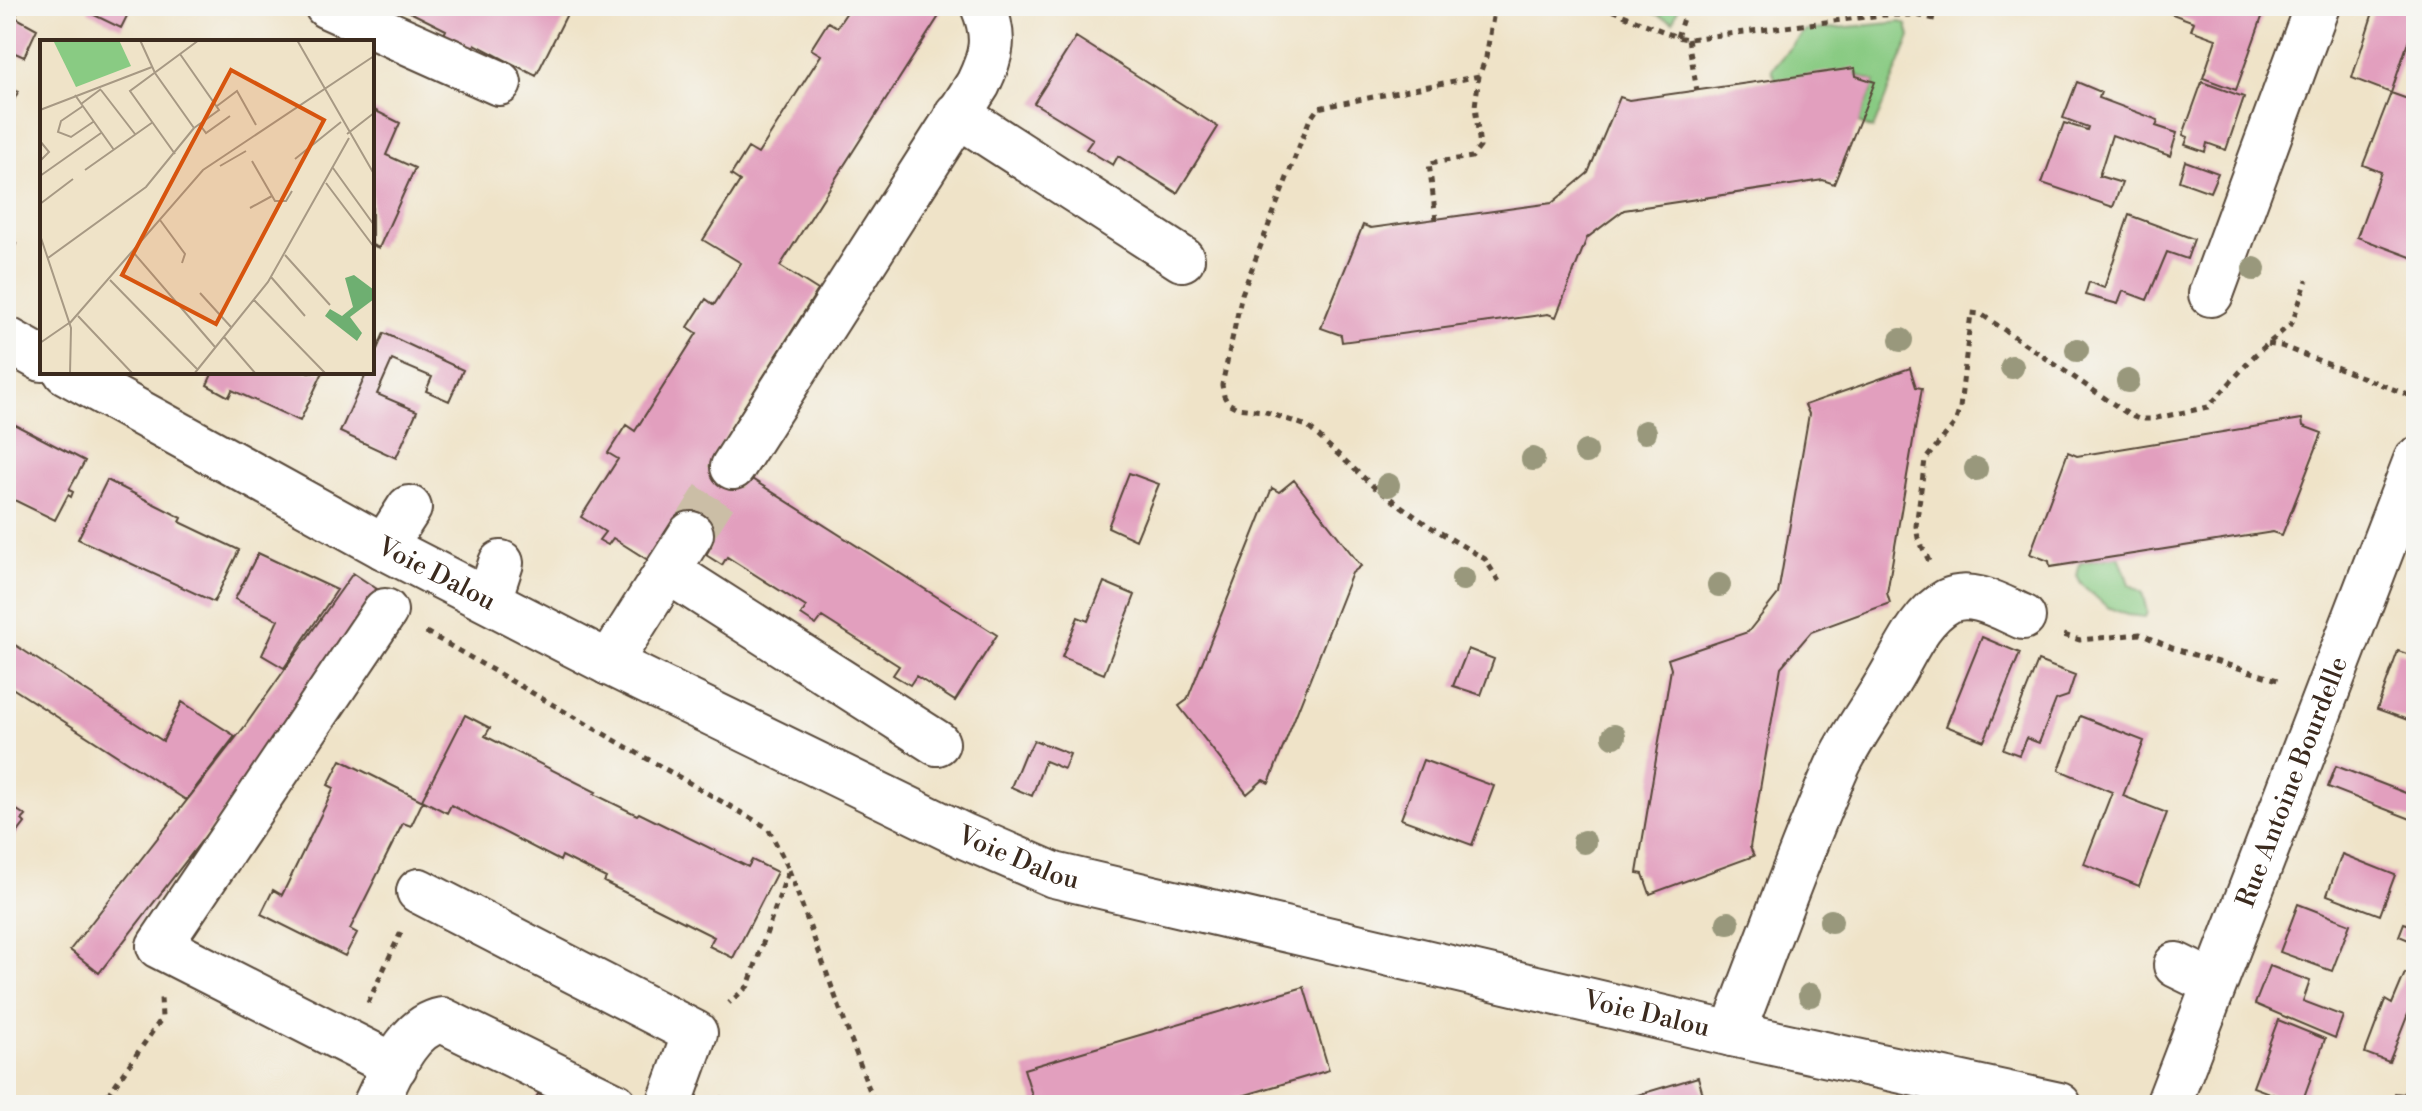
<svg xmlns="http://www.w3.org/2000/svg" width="2422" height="1111" viewBox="0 0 2422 1111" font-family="'Libre Bodoni',serif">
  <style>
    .green { fill: #89cb83; stroke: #627a50; stroke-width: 2 }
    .building { fill: #e29fbe }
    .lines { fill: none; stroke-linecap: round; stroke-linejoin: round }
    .minor-tunnel { stroke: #cbbea6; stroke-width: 44; stroke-dasharray: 44 22; stroke-linecap: butt }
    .minor-casing { stroke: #564638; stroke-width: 48 }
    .path { stroke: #564638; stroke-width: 5; stroke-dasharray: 6 6; stroke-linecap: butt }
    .minor { stroke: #fff; stroke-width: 44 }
    .tree { fill: #99987b }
    .labels { text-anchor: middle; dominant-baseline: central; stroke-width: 6; stroke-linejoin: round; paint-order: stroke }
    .street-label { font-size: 26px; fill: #3b2a1e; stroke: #f6f6f2 }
    .inset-road { fill: none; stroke: #a79984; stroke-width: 2 }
    .view { fill: #d7540e; fill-opacity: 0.15; stroke: #d7540e; stroke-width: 4 }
    .inset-edge { fill: none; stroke: #3b2a1e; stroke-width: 4 }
  </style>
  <rect width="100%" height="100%" fill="#f6f6f2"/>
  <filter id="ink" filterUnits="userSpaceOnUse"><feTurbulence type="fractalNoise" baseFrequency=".0125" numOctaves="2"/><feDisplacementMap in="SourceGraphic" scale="16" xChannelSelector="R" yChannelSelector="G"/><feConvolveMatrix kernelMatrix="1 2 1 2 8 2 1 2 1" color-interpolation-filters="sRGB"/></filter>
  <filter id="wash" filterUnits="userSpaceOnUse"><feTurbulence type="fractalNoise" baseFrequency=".006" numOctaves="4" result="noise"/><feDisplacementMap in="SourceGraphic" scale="32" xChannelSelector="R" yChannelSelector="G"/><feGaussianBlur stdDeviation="1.8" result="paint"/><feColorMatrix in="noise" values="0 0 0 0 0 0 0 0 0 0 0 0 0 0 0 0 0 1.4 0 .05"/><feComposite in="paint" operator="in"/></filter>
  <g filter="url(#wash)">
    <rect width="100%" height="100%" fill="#efe3c8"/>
    <path class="green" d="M1639,6h40l-6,16z
      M1902,22l5,3 3,12 -37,92 -15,-6 17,-41 -19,-7 -80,5 -4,-11 32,-38z
      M2119,556l10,28 13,8 5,20 -2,5 -18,-2 -20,-8 -26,-23 -4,-8 3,-13z"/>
    <g id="blocks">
      <path class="building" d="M6,6h15l-6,11 22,12 -13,28 -18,-8z
        M91,6h41l-11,22 -33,-16z
        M398,6h173l-35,70 -61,-32 -4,8 -28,-15 3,-7z
        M851,6h79l11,7 -161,253 38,24 -104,165 283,180 -42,66 -39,-25 -6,9 -17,-10 6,-9 -77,-49 -6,8 -15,-10 5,-8 -79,-50 -5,8 -16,-10 5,-9 -39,-24 -24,38 -35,-22 -5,7 -9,-5 6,-8 -24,-15 37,-58 -10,-6 18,-28 9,6 62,-98 -9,-6 18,-28 8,6 27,-42 -38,-23 37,-59 -9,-6 17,-27 10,6 63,-99 -10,-6 17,-27 9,5z
        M2151,6h115l-30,84 -33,-12 13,-39 -25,-9 3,-8z
        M2375,6h41v12l-25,75 -39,-15z
        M1076,37l142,90 -41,66 -59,-37 -5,9 -27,-16 7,-10 -59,-36z
        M1855,68l1,8 19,6 -41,102 -11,-4 -199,30 -37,28 -31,79 -8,-3 -206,28 -1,-7 -20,-7 42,-103 8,3 181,-25 36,-30 32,-76 9,3z
        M2077,82l24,10 -2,6 59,22 -2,6 21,7 -7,23 -58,-21 -13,41 23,7 -9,24 -71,-24 22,-60 23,7 1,-3 -25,-9z
        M2202,82l42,15 -18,53 -19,-7 -2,9 -20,-7 3,-8 -5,-2z
        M6,86l12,6 -12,24z
        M2391,93l25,9v157l-59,-22 24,-65 -18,-7z
        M372,109l28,14 -14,32 29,13 -36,80 -7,-3z
        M2185,161l33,12 -8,19 -31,-11z
        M2129,215l65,24 -7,20 -20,-7 -20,48 -24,-9 -5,13 -33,-9 4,-13 15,6z
        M6,239l10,5 -10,20z
        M384,333l79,37 -14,31 -23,-10 6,-14 -40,-17 -15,34 40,17 -21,47 -56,-26 27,-60h5v-11z
        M1910,368l6,19 6,1 -35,205 3,10 -79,29 -30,35 -31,180 4,9 -104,38 -7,-20 -6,-1 34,-204 -3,-10 80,-27 30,-38 31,-180 -4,-9z
        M213,372h110l-23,49 -68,-31 -3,7 -22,-12z
        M2302,419l1,7 19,7 -40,102 -9,-3 -223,35 -1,-6 -19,-7 38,-102 9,4z
        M6,420l79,41 -16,29 4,2 -2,5 -3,-2 -13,25 -49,-24 8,-18 -8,-4z
        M1129,473l30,11 -23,56 -28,-13z
        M107,480l75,38 -2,4 59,28 -25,52 -136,-63z
        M1294,480l67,86 -9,7 -83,210 -6,-3 -16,14 -68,-88 8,-6 85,-212 7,4z
        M258,553l79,37 -53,78 -22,-13 16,-35 -43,-21z
        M353,573l30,20 -111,157 -173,223 -29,-23 175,-224z
        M1104,582l31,13 -31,79 -42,-17 16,-40 10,4z
        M1982,637l38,16 -36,88 -38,-15z
        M6,639l157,102 19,-39 53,34 -49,64 -180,-116z
        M1468,649l26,10 -13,36 -28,-9z
        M2398,651l18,6v66l-39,-14z
        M2038,661l37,14 -7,21 -12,4 -17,43 -13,-5 -7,17 -16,-6z
        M465,715l25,13 -5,8 111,56 -2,2 43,21 2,-2 109,54 4,-7 25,12 -44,86 -24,-12 5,-9 -110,-55 2,-4 -44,-22 -2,5 -109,-56 -4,8 -25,-13z
        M2080,716l64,25 -21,55 44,17 -28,73 -55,-22 28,-72 -53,-22z
        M1034,740l36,14 -6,15 -19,-8 -13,35 -21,-9 14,-34 2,1z
        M341,760l82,41 -12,25 -8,-3 -53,106 7,4 -12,23 -84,-42 12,-24 9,5 52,-107 -6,-3z
        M1423,760l71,26 -22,59 -71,-26z
        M2336,766l80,31v24l-88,-34z
        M6,808l7,6 4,-4 9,6 -4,4 3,3 -16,21 5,3 -8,10z
        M2342,854l53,21 -15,40 -53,-20z
        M2416,878v26l-9,-3z
        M2298,904l52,20 -18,47 -52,-19z
        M2404,923l12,4v16l-17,-7z
        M2270,966l40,15 -7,20 40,15 -8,22 -80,-34z
        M2405,973l11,4v17l-27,68 -24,-9 20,-53 7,4z
        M1304,987l25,83 -117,35h-177l-11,-36z
        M2278,1020l47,19 -24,66 -48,-18z
        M2413,1072l3,1v32h-24l3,-12 9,1z
        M1698,1077l8,28h-99v-1z
        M538,1094l21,11h-27z"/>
    </g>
  </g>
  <g filter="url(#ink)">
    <use href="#blocks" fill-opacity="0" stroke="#564638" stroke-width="2"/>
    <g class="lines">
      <path class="minor-tunnel" d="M691,534l42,-67"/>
      <g class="minor-casing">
        <g id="minor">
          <path d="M327,6l172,77"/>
          <path d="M957,114l225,145"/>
          <path d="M2211,294l106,-288"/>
          <path d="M6,339l36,20"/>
          <path id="s1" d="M66,372l318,175 225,116 355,173 90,39 678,159 327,71"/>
          <path d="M733,467l245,-383c14,-29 18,-47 5,-78"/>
          <path d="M384,547l25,-39"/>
          <path d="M668,571l269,172"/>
          <path d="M489,600l12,-37"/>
          <path d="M385,611l-226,335 236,120"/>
          <path d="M609,663l82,-129"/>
          <path d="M419,891l276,142 -26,72"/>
          <path d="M2176,965l37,18"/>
          <path d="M1732,1034c35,-89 66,-179 105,-267 14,-30 36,-59 53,-89 15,-25 30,-62 58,-77 24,-12 54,7 75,16"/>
          <path d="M375,1105c15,-30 31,-78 67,-85l173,85"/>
          <path id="s2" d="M2168,1105l248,-645"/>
        </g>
      </g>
      <path class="path" d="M1601,6l76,31 11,2 194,-24h34l24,5
        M1677,37l10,-31
        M1688,39l9,52
        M1479,76l-161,32 -9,13 -67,173 -20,91 2,11 4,7 9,5 26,3 44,15 67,61 55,39 56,33 15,24
        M1436,220l-7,-57 43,-6 8,-10 -5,-41 4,-30 7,-19 9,-51
        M2268,344l13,2 130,50
        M1929,561l-11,-23 -2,-12 9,-66 30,-37 5,-15 11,-95 10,1 150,102 8,3h13l56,-12 47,-52 37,-32 15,-43
        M426,632l342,196 21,41 -41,117 -19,17
        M2064,635l16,5 60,-6 32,14 109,33
        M789,870l86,235
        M368,1003l33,-71
        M719,1097l8,8
        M101,1105l61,-87 -1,-21"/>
      <use href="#minor" class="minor"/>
    </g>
    <g class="tree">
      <circle cx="2254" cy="269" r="12"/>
      <circle cx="1901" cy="340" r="12"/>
      <circle cx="2077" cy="350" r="12"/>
      <circle cx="2012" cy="367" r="12"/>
      <circle cx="2128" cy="381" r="12"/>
      <circle cx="1645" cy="432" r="12"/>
      <circle cx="1586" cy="452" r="12"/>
      <circle cx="1533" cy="459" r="12"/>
      <circle cx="1976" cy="469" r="12"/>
      <circle cx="1388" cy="485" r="12"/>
      <circle cx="1463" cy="579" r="12"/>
      <circle cx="1719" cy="585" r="12"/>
      <circle cx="1614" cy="736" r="12"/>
      <circle cx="1584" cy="842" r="12"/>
      <circle cx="1831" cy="921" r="12"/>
      <circle cx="1728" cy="923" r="12"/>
      <circle cx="1810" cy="995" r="12"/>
    </g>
  </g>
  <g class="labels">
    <g class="street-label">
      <text stroke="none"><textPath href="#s1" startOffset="422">Voie Dalou</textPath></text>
      <text stroke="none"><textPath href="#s2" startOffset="346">Rue Antoine Bourdelle</textPath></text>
      <text stroke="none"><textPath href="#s1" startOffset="1070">Voie Dalou</textPath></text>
      <text stroke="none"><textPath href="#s1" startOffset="1718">Voie Dalou</textPath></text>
    </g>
  </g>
  <g transform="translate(40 40)">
    <rect width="334" height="334" fill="#efe3c8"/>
    <path d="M13,0h66l12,26 -55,21z" fill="#89cb83"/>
    <path d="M314,235l20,15v9l-24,18 12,16 -5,8 -32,-25 5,-7 12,7 11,-9 -8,-29z" fill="#6eaf71"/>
    <path class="inset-road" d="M100,0l15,33 39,55M257,0l77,134M140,14l39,56 -25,18M61,50l34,44M35,55l39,55M41,64l20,-15M43,66l-22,15 -3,11 13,5 22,-15M177,66l20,-15 19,34M0,70l112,-43M160,85l6,8 24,-17M307,94l27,-21M0,101l9,11 -9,9M135,114l-45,-63 69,-51M255,119l46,-37M212,121l23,40h11l6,-10M180,126l26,-15M293,128l41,57M45,130l68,-48M0,136l61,-43M286,143l48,64M0,164l33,-25M210,168l22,-12M120,180l25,34 -3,9M0,195l31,93 -1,46M93,212l82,95M245,215l45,50M8,218l98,-71 48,-59M231,237l34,39M70,240l88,90M160,253l31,34M214,260l72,74M38,276l55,58M29,284l134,-154 171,-114M184,297l32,37M0,303l29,-20M154,334l74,-92 81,-144"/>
    <path class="view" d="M191,30l93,50 -108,204 -94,-49z"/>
    <rect width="334" height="334" class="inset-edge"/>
  </g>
  <rect width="2422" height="1111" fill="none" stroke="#f6f6f2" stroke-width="32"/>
</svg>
